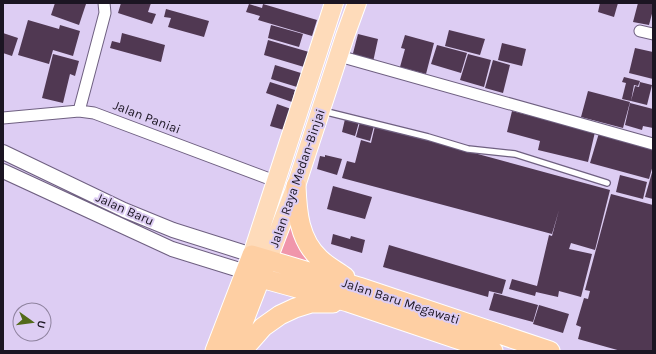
<svg xmlns="http://www.w3.org/2000/svg" width="656" height="354" viewBox="0 0 656 354" font-family="Karla,sans-serif">
  <style>
    .green { fill: #f096ab }
    .building { fill: #503852 }
    .lines { fill: none; stroke-linecap: round; stroke-linejoin: round }
    .service-casing { stroke: #6f6081; stroke-width: 8 }
    .minor-casing { stroke: #6f6081; stroke-width: 13 }
    .tertiary-casing { stroke: #6f6081; stroke-width: 16 }
    .primary-casing { stroke: #fff; stroke-width: 20 }
    .trunk-casing { stroke: #fff; stroke-width: 21 }
    .service { stroke: #fff; stroke-width: 5.5 }
    .minor { stroke: #fff; stroke-width: 11 }
    .tertiary { stroke: #fff; stroke-width: 14 }
    .primary { stroke: #fedbba; stroke-width: 18 }
    .trunk { stroke: #fecfa3; stroke-width: 19 }
    .labels { text-anchor: middle; dominant-baseline: central; stroke-width: 4; stroke-linejoin: round; paint-order: stroke }
    .street-label { font-size: 13px; fill: #1b1522; stroke: #ddcdf3 }
  </style>
  <rect width="100%" height="100%" fill="#ddcdf3"/>
  <path class="green" d="M290,221l11,30 14,13 -38,-8z"/>
  <path class="building" d="M55,3l31,1 -7,21 -28,-10z
    M121,3h30l-3,9 8,2 -4,10 -34,-11z
    M600,3h18l-4,14 -16,-5z
    M638,3h15v7l-4,15 -16,-3z
    M249,4l13,4 1,-4 54,16 -5,16 -54,-16 2,-4 -14,-4z
    M166,9l43,12 -5,16 -36,-10 3,-9 -7,-1z
    M28,20l31,9 1,-4 20,6 -7,25 -20,-6 -4,14 -31,-9z
    M271,25l32,9 -4,13 -31,-9z
    M449,30l36,9 -5,16 -35,-9z
    M3,33l15,5 -6,18 -9,-3z
    M122,33l43,12 -4,17 -51,-14 2,-7 8,2z
    M358,34l20,5 -5,23 -21,-5z
    M405,35l29,8 -8,31 -26,-7 5,-18 -4,-1z
    M268,40l41,12 -5,15 -40,-12z
    M502,43l24,6 -4,17 -24,-6z
    M437,45l30,8 -6,20 -30,-9z
    M635,48l18,4v27l-24,-6z
    M53,54l26,7 -4,15 -5,-2 -7,29 -21,-5z
    M468,54l23,6 -7,27 -24,-7z
    M493,60l17,5 -7,28 -18,-5z
    M275,65l26,8 -4,14 -26,-8z
    M624,77l16,4 -2,5 -4,-1 -3,16 -9,-2 4,-16 -4,-1z
    M270,82l25,8 -3,12 -26,-9z
    M640,82l12,3 -5,20 -16,-4 4,-15 4,1z
    M588,91l42,11 -7,26 -42,-11z
    M630,103l23,6v19l-10,-2 -1,4 -17,-5z
    M277,104l14,5 -7,21 -14,-4z
    M512,111l83,21 -7,30 -50,-12 2,-9 -33,-9z
    M345,119l14,3 -4,14 -13,-4z
    M360,122l14,4 -4,15 -14,-4z
    M375,126l235,64 -15,60 -24,-7 -2,6 23,5 -11,43 -22,-6 -1,6 -22,-5 -1,4 -26,-7 3,-10 25,7 12,-51 3,1 7,-26 -7,24 -210,-56 5,-17 8,2 6,-23 10,3z
    M599,133l54,14v18l-4,14 -59,-16z
    M325,155l17,4 -5,16 -20,-6 3,-13 5,1z
    M653,169v30l-8,-2z
    M620,175l27,7 -4,17 -27,-7z
    M333,186l39,11 -7,22 -38,-10z
    M611,194l42,11v146h-32l-43,-12 3,-12 -5,-2 8,-27 4,1 2,-8 -5,-1z
    M333,234l17,5 1,-3 14,4 -3,13 -31,-9z
    M389,245l117,35 -4,14 -13,-3 -1,6 -105,-30z
    M494,293l44,12 -5,17 -44,-12z
    M539,305l30,9 -6,19 -30,-9z"/>
  <g class="lines">
    <g class="service-casing">
      <path id="service" d="M323,111l105,26 40,12 47,5 92,29"/>
    </g>
    <g class="minor-casing">
      <path id="minor" d="M640,31l13,3
        M339,56l314,88
        M79,111l26,-98 -1,-10
        M3,118l76,-7 15,2 181,68"/>
    </g>
    <g class="tertiary-casing">
      <path id="tertiary" d="M3,152l121,58 49,20 79,25
        M3,171l169,78 74,23"/>
    </g>
    <g class="primary-casing">
      <path id="primary" d="M252,255l82,-252
        M268,259l28,-73 49,-150 12,-33"/>
    </g>
    <g class="trunk-casing">
      <path id="trunk" d="M296,186c1,26 3,54 24,73 7,7 17,12 25,18
        M246,272l15,6 87,24 145,49
        M215,351l37,-96 107,32 191,64
        M232,351l33,-85
        M242,351l21,-24 17,-12 15,-7 16,-5h22"/>
    </g>
    <use href="#service" class="service"/>
    <use href="#minor" class="minor"/>
    <use href="#tertiary" class="tertiary"/>
    <use href="#primary" class="primary"/>
    <use href="#trunk" class="trunk"/>
  </g>
  <g class="labels">
    <g class="street-label">
      <text transform="translate(147 117) rotate(21)">Jalan Paniai</text>
      <text transform="translate(297 178) rotate(-71)">Jalan Raya Medan-Binjai</text>
      <text transform="translate(125 209) rotate(24)">Jalan Baru</text>
      <text transform="translate(401 301) rotate(18)">Jalan Baru Megawati</text>
    </g>
  </g>
  <rect width="656" height="354" fill="none" stroke="#1b1522" stroke-width="8"/>
  <g transform="translate(32 322) rotate(104)"><circle r="19" fill="#ddcdf3" stroke="#8f839f"/>
  <path d="M0-3L7 15L0 10L-7 15Z" fill="#536a1a"/>
  <text y="-6" font-size="11" font-weight="bold" text-anchor="middle" fill="#1b1522">U</text>
  </g>
</svg>
